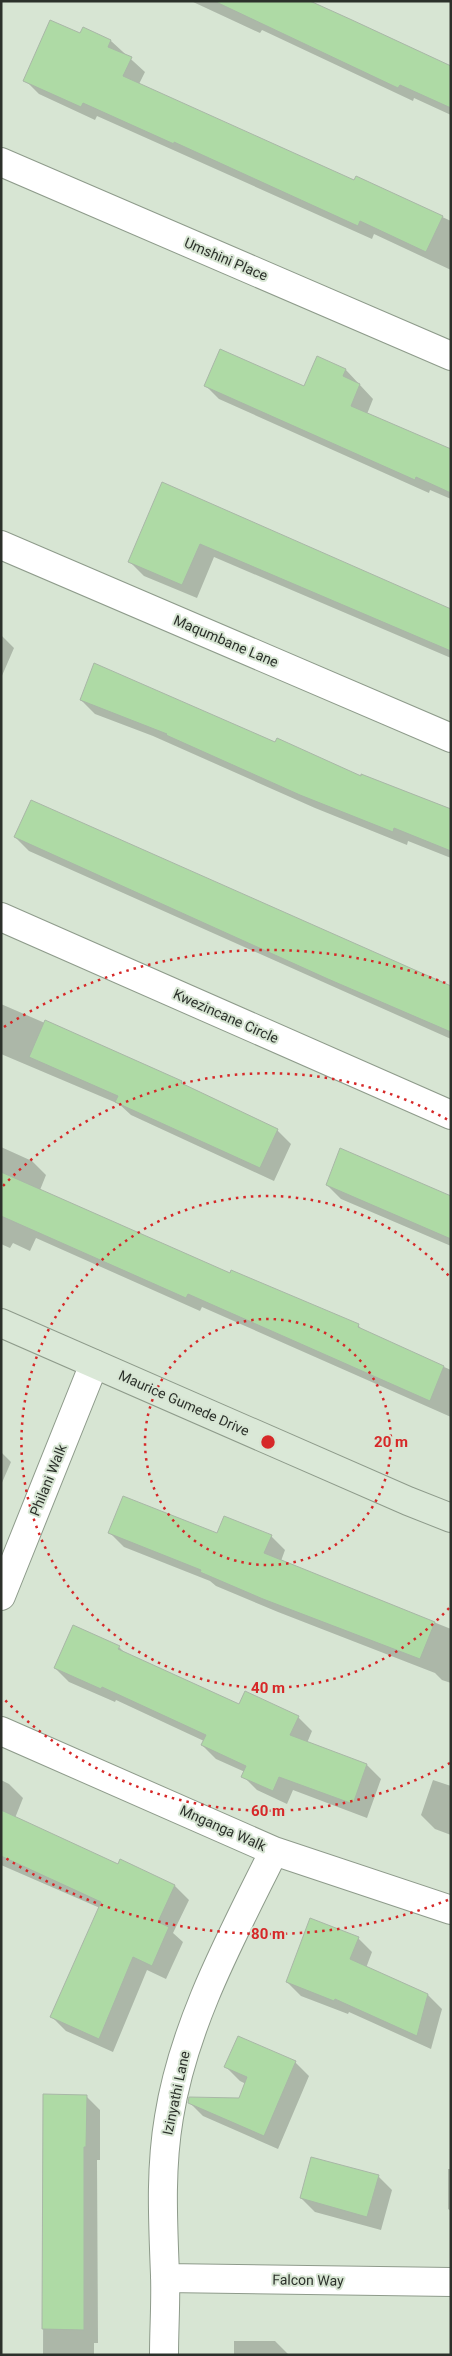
<svg xmlns="http://www.w3.org/2000/svg" width="452" height="2356" viewBox="0 0 452 2356" font-family="Roboto,sans-serif">
  <style>
    .shadow { fill: #0003 }
    .building { fill: #aedaa5; stroke: #a9b7a7 }
    .lines { fill: none; stroke-linecap: round; stroke-linejoin: round }
    .street-casing { stroke: #8e9b8b; stroke-width: 30 }
    .secondary-casing { stroke: #8e9b8b; stroke-width: 30 }
    .street { stroke: #fff; stroke-width: 28 }
    .secondary { stroke: #dae8d7; stroke-width: 28 }
    .ring { fill: none; stroke: #d62828; stroke-width: 2.5; stroke-dasharray: 2.5 5 }
    .labels { text-anchor: middle; dominant-baseline: central; stroke-width: 4; stroke-linejoin: round; paint-order: stroke }
    .street-label { font-size: 14px; fill: #2c312b; stroke: #d7e5d3 }
    .centre { fill: #d62828; stroke: #d7e5d3; stroke-width: 2.5 }
    .ring-label { font-size: 15px; text-anchor: middle; font-weight: bold; fill: #d62828; stroke: #d7e5d3; stroke-width: 4; stroke-linejoin: round; paint-order: stroke }
  </style>
  <rect width="100%" height="100%" fill="#d7e5d3"/>
  <path class="shadow" d="M191,1h116l144,66v48l-37,-17 -1,3 -151,-71 -2,3z
    M80,35l31,6 34,31 -6,12 216,98 2,-4 94,43v49l-77,-36 -2,5 -275,-123 -2,4 -56,-26 -14,-14z
    M346,370l27,29 -6,15 84,37v48l-21,-9 -1,3 -210,-94 -14,-14 100,3z
    M163,484l288,126v48l-237,-101 -17,41 -53,-22 -14,-14z
    M1,635l13,13 -13,30z
    M81,700l195,43 85,34 1,-2 89,34v49l-43,-17 -1,4 -92,-37 -162,-72 -58,-22z
    M15,837l436,152v50l-422,-188z
    M1,1004l180,78 5,5 91,43 14,14 -17,37 -143,-66 -12,-11 -118,-50z
    M1,1147l31,14 14,14 -6,15 190,84 128,51 6,7 87,38v47l-249,-110 -2,4 -164,-73 -6,13 -17,-8 -3,5 -9,-4z
    M327,1185l124,12v49l-110,-47z
    M1,1452l10,10 -10,23z
    M110,1533l161,3 14,14 -4,11 170,68v54l-9,-3 -7,-7 -157,-61 -62,-26 -6,-5 -86,-34z
    M119,1647l6,6 115,53 58,11 14,14 -5,12 60,22 14,14 -14,39 -74,-28 -6,14 -30,-14 -14,-14 2,-4 -29,-13 -14,-14 2,-4 -88,-41 -1,2 -46,-20 -14,-14z
    M1,1780l8,4 14,14 -8,20 104,48 56,20 14,14 -16,33 10,9 -17,37 -19,-9 -34,82 -47,-21 -14,-14 48,-109 -99,-43z
    M433,1780l18,6v49l-16,-6 -14,-14z
    M358,1938l14,14 -6,16 62,27 14,14 -11,40 -82,-37 -1,2 -47,-18 -14,-14z
    M295,2062l14,14 -31,73 -75,-33 -14,-14 51,-3 6,-15 -6,-3 -14,-14z
    M44,2096h42l14,14v50h-3l1,183h-4v12h-51z
    M448,2169h3v42l-3,-2z
    M378,2176l14,14 -11,40 -66,-18 -14,-14z
    M234,2341h41l14,14h-55z"/>
  <path class="building" d="M214,1h96l42,19 99,46v42l-51,-23 -2,3z
    M50,20l30,13 3,-6 28,13 -3,7 24,10 -9,19 231,104 2,-4 87,40 -17,36 -66,-31 -2,5 -184,-84v2l-91,-41 -2,4 -58,-26z
    M220,349l84,37 13,-30 29,13 -3,7 17,8 -9,22 100,43v44l-35,-16 -1,3 -211,-94z
    M162,482l289,127v42l-251,-107 -18,41 -54,-23z
    M94,663l181,79 2,-4 84,38v-2l90,35v42l-57,-23 -1,4 -93,-37 -134,-60 1,-1 -87,-34z
    M31,800l420,186v46l-123,-53 -314,-142z
    M45,1020l137,61 -1,2 97,46 -18,39 -145,-66 3,-6 -89,-39z
    M340,1148l111,48v43l-125,-54z
    M1,1172l229,101 1,-3 128,54 -1,3 86,39 -14,35 -242,-107 -2,4 -185,-82z
    M123,1496l94,37 7,-17 48,19 -8,18 171,69 -15,37 -157,-60 -63,-27 1,-2 -93,-37z
    M73,1625l47,21 -2,3 121,55 6,-13 54,25 -9,19 77,29 -14,40 -74,-27 -6,14 -32,-14 5,-11 -45,-21 5,-10 -104,-48 -1,2 -47,-21z
    M1,1810l117,54 2,-5 55,26 -17,37 11,5 -17,39 -19,-9 -34,82 -49,-22 51,-115 -100,-46z
    M310,1918l49,19 -9,22 78,35 -11,42 -82,-37 -1,2 -48,-19z
    M238,2036l58,25 -32,75 -76,-33 1,-6 50,1 8,-21 -23,-10z
    M43,2094l44,1 -1,52h-2v183l-42,-1z
    M311,2157l68,18 -12,42 -67,-19z"/>
  <g class="lines">
    <g class="street-casing">
      <path id="street" d="M1,162l450,194
        M1,545l450,193
        M1,917l450,198
        M1,1596l93,-232
        M1,1731l273,120 177,59
        M165,2278l286,4
        M164,2355c0,-27 2,-53 1,-80 -2,-53 -5,-105 4,-158 15,-94 63,-181 105,-266"/>
    </g>
    <g class="secondary-casing">
      <path id="secondary" d="M1,1323l407,178 43,17"/>
    </g>
    <use href="#street" class="street"/>
    <use href="#secondary" class="secondary"/>
  </g>
  <g class="ring">
    <circle cx="268" cy="1442" r="123"/>
    <path d="M449 1608A246 246 0 1 1 449 1276"/>
    <path d="M450 1763A369 369 0 0 1 3 1698M3 1186A369 369 0 0 1 450 1121"/>
    <path d="M448 1900A492 492 0 0 1 4 1857M4 1027A492 492 0 0 1 448 984"/>
  </g>
  <g class="labels">
    <g class="street-label">
      <text transform="translate(226 259) rotate(23)">Umshini Place</text>
      <text transform="translate(226 641) rotate(23)">Maqumbane Lane</text>
      <text transform="translate(226 1016) rotate(24)">Kwezincane Circle</text>
      <text transform="translate(184 1403) rotate(24)">Maurice Gumede Drive</text>
      <text transform="translate(48 1480) rotate(-68)">Philani Walk</text>
      <text transform="translate(223 1828) rotate(24)">Mnganga Walk</text>
      <text transform="translate(176 2093) rotate(-78)">Izinyathi Lane</text>
      <text transform="translate(308 2280) rotate(1)">Falcon Way</text>
    </g>
  </g>
  <circle cx="268" cy="1442" r="8" class="centre"/>
  <g class="ring-label">
    <text x="391" y="1447">20 m</text>
    <text x="268" y="1693">40 m</text>
    <text x="268" y="1816">60 m</text>
    <text x="268" y="1939">80 m</text>
  </g>
  <rect width="452" height="2356" fill="none" stroke="#2c312b" stroke-width="5"/>
</svg>
